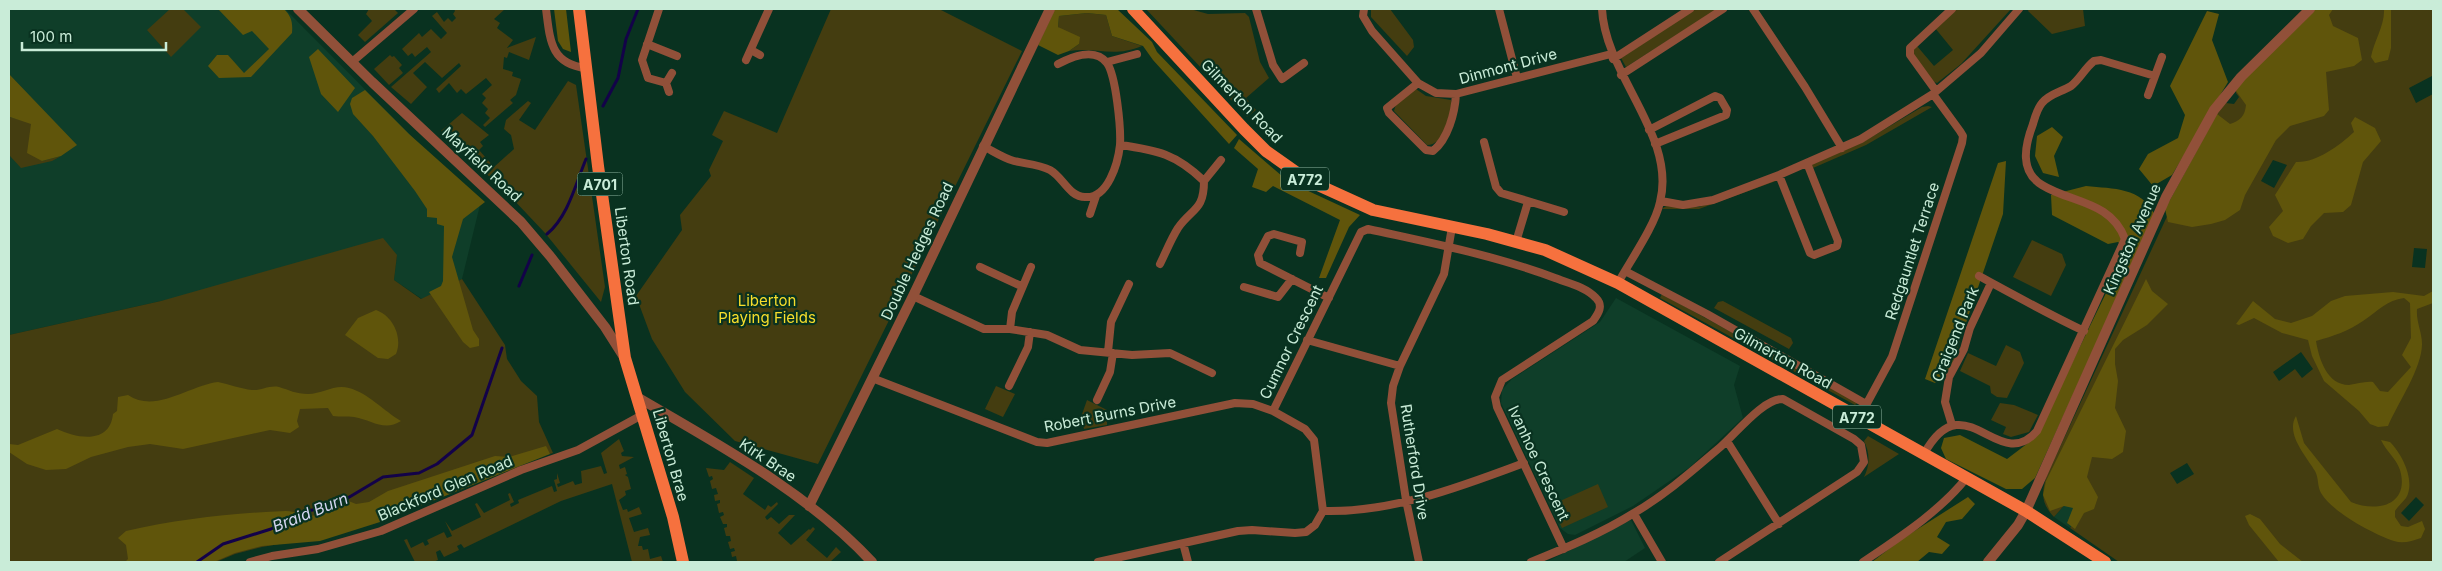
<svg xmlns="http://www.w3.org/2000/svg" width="2442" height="571" viewBox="0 0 2442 571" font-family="Inter,sans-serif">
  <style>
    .built { fill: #0f3e29 }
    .green { fill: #443d10; fill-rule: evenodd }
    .forest { fill: #60550b; fill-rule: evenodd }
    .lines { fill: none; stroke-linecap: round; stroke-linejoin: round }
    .stream { stroke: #130249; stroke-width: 3 }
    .minor { stroke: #915039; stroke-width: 8 }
    .tertiary { stroke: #915039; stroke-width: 10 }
    .primary { stroke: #f6713e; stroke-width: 12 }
    .labels { text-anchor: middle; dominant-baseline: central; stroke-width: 4.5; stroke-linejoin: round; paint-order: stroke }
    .shield { fill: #093220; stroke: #8fb4a1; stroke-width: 1 }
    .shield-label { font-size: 14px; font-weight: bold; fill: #c9ecd8 }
    .street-label { font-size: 15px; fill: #c9ecd8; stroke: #093220 }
    .park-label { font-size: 15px; fill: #f7de2c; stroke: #093220 }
    .water-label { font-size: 16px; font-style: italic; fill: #d3d6f0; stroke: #093220 }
  </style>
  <rect width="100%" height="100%" fill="#093220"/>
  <path class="built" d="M9,9h276l195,196 -18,74 -40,20 -28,-19 3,-25 -236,46 -152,34z
    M1616,298l124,68 -6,19 9,33 -53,49 -57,39 -58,29 -7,-1 -8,-6 -59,-125 1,-13 10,-11 88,-57z
    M2068,501l14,9 -12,18 -16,-11z
    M1631,520l14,28 -21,14h-78z"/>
  <path class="green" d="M170,9h13l18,18 -30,30 -24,-27z
    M369,9h25l4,4 -33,29 -7,-7 14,-14 -6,-7z
    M454,9h51l-11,10 6,4 -3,5 16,12 -6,8 29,-11 -7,23 -20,-8 -2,6 -3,-1 -1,12 10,3 -1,4 9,3 -5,16 -6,5 3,3 -28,24 -2,-2 7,-7 -5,-5 3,-4 -6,-6 4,-5 -4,-4 10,-9 -6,-7 -20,16 -5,-5 -4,4 -8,-10 -10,10 -3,-4 25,-23 -2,-3 -17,15 -17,-16 -12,11 14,14 -16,17 -20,-17 40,-35 -4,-5 -12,10 -3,-4 -4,3 -6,-7 17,-16 3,4 9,-8 10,10 6,-6 -15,-17 5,-4 7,10 4,-4 4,4 4,-4 -3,-4 2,-3z
    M831,9h108l83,42 -204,413 -83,-23 -50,-49 -33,-53 -16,-43 46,-66 -2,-15 31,-39 -2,-6 14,-29 -11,-6 12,-24 53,22z
    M1146,9h44l18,5 37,-1 4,4 11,45 9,16 -23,20 10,12 -9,7z
    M1371,9h19l23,31 1,7 -7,9 -36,-39z
    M1695,9h22l-91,58 -5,-9z
    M1955,9h56l-50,55 -24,19 -3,-1 -22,-27v-4l5,-5 17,20 19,-16 -18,-22z
    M2029,9h54l2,17 -33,8 -24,-23z
    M2314,9h119v69l-1,-2 -23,12 7,15 17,-9v468h-314l-49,-34 12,-17 -14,-10 -14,16c-13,-14 -13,-24 -7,-42l168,-362 11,-10 8,1 5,-7 -3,-4v-5zM2273,160l14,5 -13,23 -13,-7zM2414,248l13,1 -2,19 -13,-1zM2301,352l12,17 -11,9 -7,-9 -16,12 -6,-9zM2187,463l7,11 -17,10 -7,-11zM2416,497l8,8 -15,16 -8,-8z
    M1087,13l19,2 6,21 30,10c-28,12 -46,1 -73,5l10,-7 -21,-17 1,-11z
    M390,55l2,2 2,-1 8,9 -3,3 4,5 -14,12 -15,-16z
    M568,81l8,4 29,202 -4,15 -56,-69 -34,-36 -70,-66 21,-18 27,22 -9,7 3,4 -4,4 15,17 20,-18 -3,-14 -7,-6 2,-9 22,-19 3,2 -12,17 16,10z
    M1416,89l10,7 25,4 1,6c-5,14 -8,39 -25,39l-33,-34 2,-7z
    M1928,106l4,1 -66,38 -53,23 -2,-4 52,-22 59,-35z
    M10,117l21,6 11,38 19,-5 -9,5 -31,7 -11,-12z
    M1775,179l1,2 -77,28h-37l4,-3 33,1z
    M383,238l14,17 -3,25 27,19 41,-20 43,66 2,14 14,22 16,15 2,26 14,31 -65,19 -151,62 -75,13 -27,7 -19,8h-207v-227l152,-34z
    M2032,240l30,14 4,11 -15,31 -38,-19z
    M1662,294l196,108 -3,3 -195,-107z
    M1723,301l68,37 2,5 -4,6 -75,-41 4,-6z
    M2006,345l14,7 4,11 -17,35 -10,-1 -6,-4 -1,-7 -30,-15 8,-18 28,13z
    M996,386l19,8 -12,23 -18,-8z
    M1087,400l20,10v15l-23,4 -3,-12z
    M2000,403l14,2 24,10 -9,17 -18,5 -8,-3 3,-7 -15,-7z
    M1868,436l31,18 -35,23c6,-12 6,-24 0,-36z
    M619,439l5,12 -3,2 1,3 12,1 -15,8 1,4 5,-2 2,7 -2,1 3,2 3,12 -6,2 1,4 -7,5 4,10 4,-1 1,3 11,-5 3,7 -13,4 5,14 14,-4 2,7 -10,2 -2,9h4l1,4 5,-1 2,10 11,-3 2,6h-31l-20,-78 -51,17 -97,47 -3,-4 -4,2 2,4 -15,7 -4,-7 -4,2 2,8 -5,2h-18l-11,-22 3,-1 4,9 12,-6 2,4 4,-2 -2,-4 17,-8 3,6 5,-2 -7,-15 7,10 29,-14 -6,-13 2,-1 7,10 26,-13 -2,-6 2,-1 4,9 -4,2 1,3 8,-4 -1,-3 34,-14 2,6 3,-1 -3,-11 3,-1v-6l3,10 -3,1 1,3 15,-6 2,4 7,-2 -1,-12 20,-5 3,8 3,-1 -6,-20z
    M730,462l24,16 -11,16 22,16 3,-5 3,2 6,-5 1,2 -13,13 2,3 4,-3 8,7 10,-9h6l-17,18 13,12 18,-16 1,1 3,-3 2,2 -9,11 21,18 9,-11 5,5 -11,10h-97l4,-1 -1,-5 -4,1 -1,-5 4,-1 -1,-3 -4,1 -2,-7 3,-1 -1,-5h-4l-2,-8 3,-1v-3h-4l-3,-7 4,-2 -1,-3 -4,1 -2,-9 3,-1v-3l-5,1 -1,-6 4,-1 -2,-6 -4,1 -2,-8 3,-2 -1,-3 -3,1 -3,-9 18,2z
    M1598,484l10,23 -46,21 -11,-23z"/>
  <path class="forest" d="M218,9h66c7,7 9,13 8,24l-41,44 -32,1 -11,-12 9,-11h11l16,18 25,-24 -17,-18 -9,4z
    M554,9h12l5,43 -8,-3 -5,-8z
    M1055,9h62l35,33 5,10 80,83 -8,9 -76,-84 -10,-14 -31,-10 -6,-21 -19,-2 -28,3 -1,11 22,10 -1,7 -10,7 -11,4 -20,-10z
    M2312,9h21l-4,6 4,11 25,12 4,22 -8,6 -28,6 3,38 -5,6 -34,10 -14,14 -31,55 -5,15 -15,10 -14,4 -19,3 -24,-5 -3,-13 52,-95 13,10c10,-3 15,-8 16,-19l-10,-14 8,-21z
    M2384,9h7v39l-3,12 -13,3 -4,-6c3,-16 14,-32 13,-48z
    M2207,11l12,3 -7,26 16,42 -56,93 -19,11 -14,-17 9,-15 30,-16 7,-23 -15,-29z
    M318,49l37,39 -17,24 -17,-18 -12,-37z
    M9,74l68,71 -16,11 -19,5 -15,-8 4,-29 -21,-7 -1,2z
    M365,90l44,44 76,68 -22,17 -11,38 21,73 6,9v7l-9,2 -7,-6 -34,-50 12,-6 2,-5 1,-55 -7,-2v-6l-10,-1v-8l-12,-18 -42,-55 -20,-22 -3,-10 2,-6z
    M2355,117l20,11 6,13 -18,21 -12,43 -8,7 -19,1 -13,13 -8,13 -15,4 -15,-7 -4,-9 14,-16 -8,-16 21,-33c20,1 43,-16 58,-30l-3,-9z
    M2052,127l11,10 -9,19 5,21 -16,-4 -8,-17 2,-20z
    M1239,139l50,43 71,33 -11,12 -23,51h-7l21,-58 -67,-34 -7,6 -14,-5 6,-18 -24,-21z
    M2006,161l-3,53 -52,153 -16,16 -10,-4 73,-216z
    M2086,186c28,3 55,1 69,29l-120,263 -13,11h-16l-60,-30 -5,-11 3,-10 16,-3 47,24 29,-22 91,-187 -9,-8 -10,2 -56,-29 -1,-20z
    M2146,279l6,12 16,13 -21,21 -24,15 -8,9v15l3,17 -3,27 11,23 -3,21 -11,7 -20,-2 -5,20 11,20 -4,12 -10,4 -9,16 -8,-6 6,-15 -9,-2 -14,5 -7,-16 3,-14z
    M2433,291v12l-16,6c-1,13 5,23 5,35 0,24 -24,59 -34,82l-10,1 -8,-3 -11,-13 -35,-30 -12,-25 -4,-16 -26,-7 -28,-15 -15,7 -3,-1 17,-23 22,18 16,4 21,-7 19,-15 14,-5 48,-4 31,4zM2404,298l6,5 1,35 -9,17 9,12 -23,25 -8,-1 -7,-9c-8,-1 -16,2 -24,3 -22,0 -30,-26 -33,-44 18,-5 32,-10 47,-20 15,-10 24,-21 41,-23z
    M376,310c17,6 27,27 20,44l-8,5 -10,-1 -33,-23 13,-17z
    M218,382c11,2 23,7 34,8 9,1 17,-5 27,-3 10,3 17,7 29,7 15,0 26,-10 41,-6 19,5 35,23 52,33 -17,11 -29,-1 -47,-4 -7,-1 -14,0 -21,-1l-5,-8 -28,1 -3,12 2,6 -9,6 -20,-3 -87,19 -33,-5 -22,3 -37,10 -25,12 -20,1 -19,-6 -18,-12v-8l9,1 39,-16c21,10 53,15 56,-15l4,-3 1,-14 10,-2c28,19 62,-10 90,-13z
    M2296,416l8,27 47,59c26,11 59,3 49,-32 -4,-12 -14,-19 -19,-30l9,2c12,12 26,39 16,56 -3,4 -8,8 -11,13v6l6,9 7,1 14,-6 3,8 -4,9c-9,3 -18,6 -27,3 -21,-7 -62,-29 -73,-48 -4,-7 -2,-15 -6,-22 -8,-14 -30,-37 -19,-55z
    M546,446l4,8 -170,68 -60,19 -58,5 -27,7 -21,9h-89l3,-3 -2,-14 -8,-7 8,-7c53,-12 106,-18 160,-20 10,0 20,7 30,4 11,-2 22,-9 30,-15l10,4 13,-2 19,-11 107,-35 14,1z
    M1968,497l7,7 -13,15 -16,3 -9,15 13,8 -8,9 -13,-2 -12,10h-45l30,-23z
    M2250,514l10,5 20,25 23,18h-24l-30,-37 -4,-9z"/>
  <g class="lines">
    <path class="stream" d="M603,106l15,-28 8,-39 12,-30
      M547,234c21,-17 29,-51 39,-75
      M519,286l13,-31
      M197,562l26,-18 48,-15 32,-17 33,-7 47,-28 36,-4 18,-9 35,-29 30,-87"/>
    <path class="minor" d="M546,9c4,30 4,55 40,59
      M659,9l-17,51 6,18 18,5
      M1256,9l17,56 9,14 22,-16
      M1364,9l-1,7 9,15 46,52 18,10 20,1 155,-40
      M1499,9l18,69
      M1602,9c3,66 75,127 58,193 -5,24 -30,59 -42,81
      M1753,9l52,78 37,61
      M647,44l30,12
      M751,50l9,5
      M1613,59l77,-50
      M746,60l23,-51
      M352,62l62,-53
      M1107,62l30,-8
      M1621,75l102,-66
      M1418,83l-31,25 2,5 37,37 7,1c15,-12 22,-38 23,-57
      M1936,91l-26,-36v-7l42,-39
      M669,92l-3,-9 6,-10
      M2148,95l14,-38
      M1649,130l66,-34 5,2 7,12 -1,5 -71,29
      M1484,142l12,45 5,6 63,19
      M1120,145c37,5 56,9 84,36 0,30 -12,27 -26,47 -7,11 -12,24 -18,36
      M983,146c10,5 20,12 31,15 12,3 24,3 36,9 13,7 19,27 35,27 23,2 33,-34 35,-52 1,-17 -4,-69 -13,-82 -12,-16 -36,-6 -49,1
      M1779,175l31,78 4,2 23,-9 1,-5 -31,-78
      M1204,181l17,-21
      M1661,201l22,4 30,-5 66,-25 82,-36 72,-45 48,-41 38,-44
      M1090,214l6,-18
      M1516,242l12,-40
      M1300,253l2,-11 -28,-8 -6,2 -10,19 2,8 69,35
      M980,267l41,19
      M1625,271l82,43 159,90
      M1979,276c35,19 69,38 105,55
      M1244,287l34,10 14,-18
      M913,296l71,33h26l37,6 33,15 52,5 38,-2 42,20
      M1010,329l2,-17 19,-45
      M1307,340l93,26
      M1108,352l3,-30 18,-38
      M872,378l165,64 10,1 188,-40 18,1 20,7 32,18 9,11 9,71 -8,14 -9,7 -11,1 -43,-3 -14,1 -140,31
      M1009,386l19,-39 2,-15
      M1097,400l13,-28 3,-19
      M1273,411l88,-179 7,-3c63,14 126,26 187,49 13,5 31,9 41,20 8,8 2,16 -3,23l-91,59 -7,17 2,10 67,142
      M1859,418l33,-61 70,-214 1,-7 -3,-5 -27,-37
      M1952,425l-7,-23 4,-25 15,-28 6,-21 21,-45
      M1727,441l52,83
      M1924,454c41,-74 74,22 113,-23l88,-192c-14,-38 -54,-36 -83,-54 -23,-14 -17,-40 -9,-61 2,-7 4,-15 9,-21 7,-9 19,-11 29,-17 9,-7 14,-18 23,-25l7,-1 54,16
      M1323,511c69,2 137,-24 201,-48
      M1634,514l28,48
      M1183,543l5,19
      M250,562l22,-6 46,-7 63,-18 140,-61 57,-20 64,-35
      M1419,562l-13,-62 -15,-97 2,-17 7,-20 44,-92 8,-47
      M1531,562c35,-14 71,-29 103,-49 31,-18 57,-41 84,-64 16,-13 45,-51 65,-50l71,40 7,6 3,17 -7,10 -138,90
      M1863,562c34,-23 79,-52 104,-85"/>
    <path class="tertiary" d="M298,9l74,73 149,140 29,34 55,71 19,30
      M637,397c82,48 170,95 235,165
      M809,506l104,-210 137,-287
      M1988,562l30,-37 8,-14 140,-314 48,-87 27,-33 69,-68"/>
    <path class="primary" d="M579,9l19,157 27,192 48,159 10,45
      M1133,9l111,120 22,22 41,29 66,30 114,24 58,16 73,33 408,228 79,51"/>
  </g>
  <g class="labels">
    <g class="shield">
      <rect x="1281" y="167.5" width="48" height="23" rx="4"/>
      <rect x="577.5" y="172.5" width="45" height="23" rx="4"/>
      <rect x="1833" y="405.5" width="48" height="23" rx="4"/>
    </g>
    <g class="shield-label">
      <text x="1305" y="179">A772</text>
      <text x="600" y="184">A701</text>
      <text x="1857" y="417">A772</text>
    </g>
    <g class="street-label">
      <text transform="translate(1508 66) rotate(-15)">Dinmont Drive</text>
      <text transform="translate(1242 101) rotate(46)">Gilmerton Road</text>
      <text transform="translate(482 164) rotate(43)">Mayfield Road</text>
      <text transform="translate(2132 239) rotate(-66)">Kingston Avenue</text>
      <text transform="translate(917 251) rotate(-65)">Double Hedges Road</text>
      <text transform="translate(1912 251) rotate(-72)">Redgauntlet Terrace</text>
      <text transform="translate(627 256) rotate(82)">Liberton Road</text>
      <text transform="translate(1955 334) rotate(-68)">Craigend Park</text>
      <text transform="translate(1291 342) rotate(-64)">Cumnor Crescent</text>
      <text transform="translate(1783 358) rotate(29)">Gilmerton Road</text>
      <text transform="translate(1110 414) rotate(-11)">Robert Burns Drive</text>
      <text transform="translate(671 455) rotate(74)">Liberton Brae</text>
      <text transform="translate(768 460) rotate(34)">Kirk Brae</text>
      <text transform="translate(1415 462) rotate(81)">Rutherford Drive</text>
      <text transform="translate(1539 463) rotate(65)">Ivanhoe Crescent</text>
      <text transform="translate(445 488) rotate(-23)">Blackford Glen Road</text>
    </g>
    <g class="park-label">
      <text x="767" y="300">Liberton<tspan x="767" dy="17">Playing Fields</tspan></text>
    </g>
    <g class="water-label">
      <text transform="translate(310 512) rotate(-22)">Braid Burn</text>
    </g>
  </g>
  <rect width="2442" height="571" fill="none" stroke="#c9ecd8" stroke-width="20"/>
  <path d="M22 42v8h144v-8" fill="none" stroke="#c9ecd8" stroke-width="2.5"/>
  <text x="30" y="42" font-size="15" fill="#c9ecd8" stroke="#093220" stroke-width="4" paint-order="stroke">100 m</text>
</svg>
